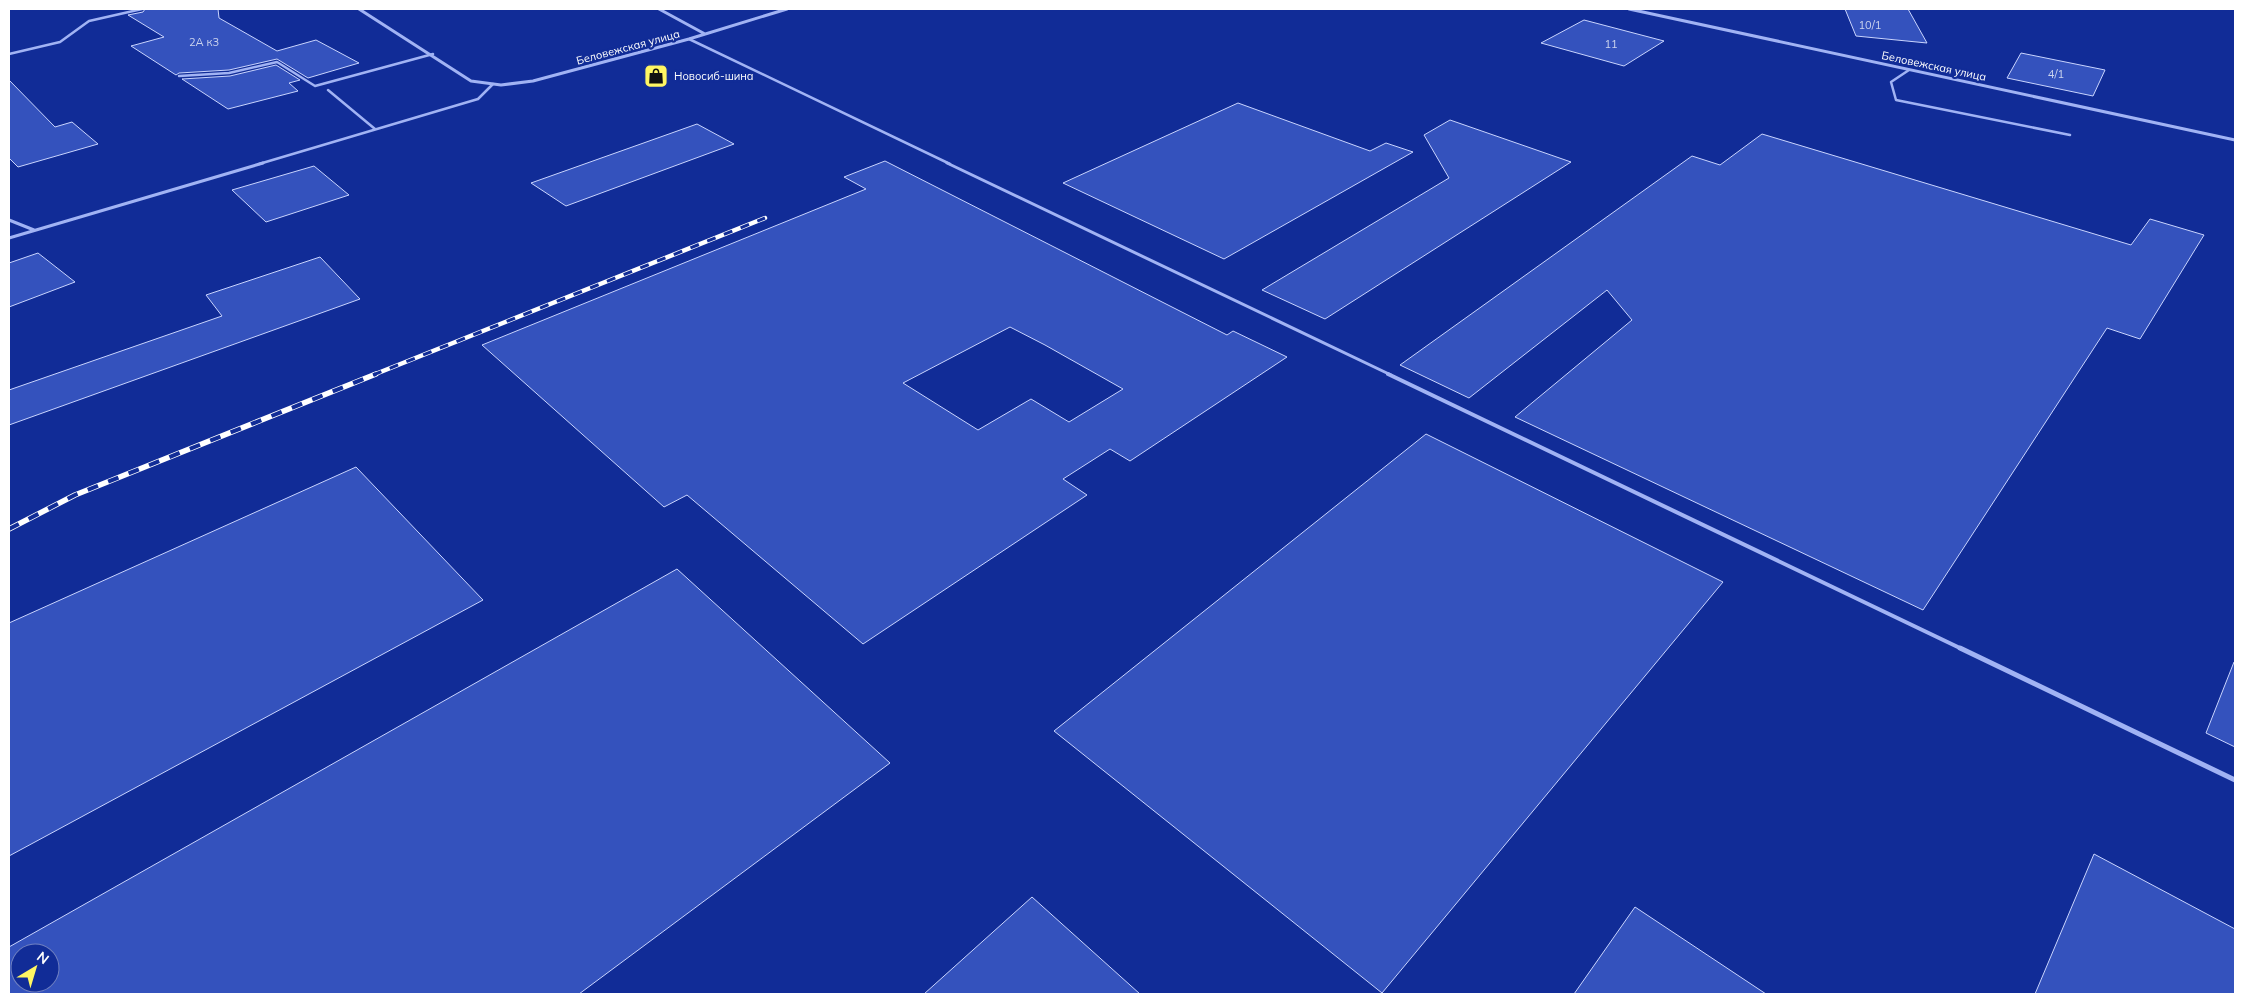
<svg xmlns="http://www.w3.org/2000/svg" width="2244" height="1003" viewBox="0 0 2244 1003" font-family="Mulish,sans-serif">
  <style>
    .building { fill: #3452bd; stroke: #c9d4fe; fill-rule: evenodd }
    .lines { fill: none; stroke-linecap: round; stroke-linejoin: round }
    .service-far3 { stroke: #a1b3f4; stroke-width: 2.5 }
    .service-far2 { stroke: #a1b3f4; stroke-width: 3 }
    .service-far1 { stroke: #a1b3f4; stroke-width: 4 }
    .service { stroke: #a1b3f4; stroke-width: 5 }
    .minor { stroke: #a1b3f4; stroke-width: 3 }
    .rail-far1-casing { stroke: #fff; stroke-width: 4.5 }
    .rail-casing { stroke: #fff; stroke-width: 5.5 }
    .rail-far1 { stroke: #112c97; stroke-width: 3; stroke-dasharray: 9; stroke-linecap: butt }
    .rail { stroke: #112c97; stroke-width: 4; stroke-dasharray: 11; stroke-linecap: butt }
    .labels { text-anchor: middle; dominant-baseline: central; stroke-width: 4.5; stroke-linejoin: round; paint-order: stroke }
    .number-label { font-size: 11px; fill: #ccd4ee }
    .far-street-label { font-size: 11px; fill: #fff; stroke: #112c97 }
    .far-poi-label { font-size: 11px; fill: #fff; stroke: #112c97; text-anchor: start }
  </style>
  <rect width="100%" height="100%" fill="#112c97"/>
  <path class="building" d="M145,9h73l1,9 58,33 39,-11 43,23 -51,15 -31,-19 -48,11 -50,3 -3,2 -45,-29 33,-9 -36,-22 15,-3z
    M1845,9h63l19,34 -71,-7z
    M1584,20l80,21 -40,25 -83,-23z
    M2021,53l84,17 -12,26 -86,-18z
    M276,65l24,15 -11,3 9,8 -70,18 -46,-30 48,-3z
    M9,80l46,47 17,-5 26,22 -80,23 -9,-9z
    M1238,103l132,48 16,-8 27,9 -189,107 -161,-76z
    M1450,120l121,42 -246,157 -63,-29 187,-112 -25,-43z
    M697,124l37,20 -168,62 -35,-23z
    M1762,134l369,111 19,-26 54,16 -64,104 -33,-11 -184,282 -408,-193 117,-97 -25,-30 -138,108 -69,-33 292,-209 28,9z
    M885,161l342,174 6,-4 54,26 -157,104 -20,-12 -47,30 24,16 -224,149 -176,-149 -23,12 -182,-162 384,-156 -22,-12zM1010,327l35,18 78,44 -54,33 -38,-23 -53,31 -75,-47z
    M314,166l35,29 -83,27 -34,-32z
    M38,253l37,29 -66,25v-44z
    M320,257l40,42 -351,126v-35l213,-74 -16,-21z
    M1426,434l297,148 -341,411 -328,-262z
    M356,467l127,133 -474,256v-233z
    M677,569l213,194 -311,231h-570v-47zM20,953h30v30h-30z
    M2234,662h1v85l-29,-14z
    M2094,854l141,75v65h-200z
    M1032,897l108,97h-216z
    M1635,907l131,87h-192z"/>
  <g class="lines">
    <path class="service-far3" d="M689,39l261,125
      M9,54l51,-12 29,-21 53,-12
      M1909,70l-18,12 5,18 174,35
      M179,76l50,-3 48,-11 38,24 118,-32
      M328,90l47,39
      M259,164l219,-65 15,-15"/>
    <path class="service-far2" d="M947,163l444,212
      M9,220l25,10
      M9,238l254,-75"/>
    <path class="service-far1" d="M1388,374l574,275"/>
    <path class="service" d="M1960,648l275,132"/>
    <path class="minor" d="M359,9l112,72 30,4 32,-4 156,-42 98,-30
      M659,9l46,25
      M1629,9l606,131"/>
    <g class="rail-far1-casing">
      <path id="rail-far1" d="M373,375l392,-157"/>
    </g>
    <g class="rail-casing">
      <path id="rail" d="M9,529l66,-34 301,-121"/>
    </g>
    <use href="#rail-far1" class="rail-far1"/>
    <use href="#rail" class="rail"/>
  </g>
  <defs>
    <g id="shop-square" transform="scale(1.25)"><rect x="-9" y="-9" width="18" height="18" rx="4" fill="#fff663" stroke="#112c97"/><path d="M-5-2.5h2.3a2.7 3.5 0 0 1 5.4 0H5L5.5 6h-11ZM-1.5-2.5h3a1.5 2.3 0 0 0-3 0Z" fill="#111"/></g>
  </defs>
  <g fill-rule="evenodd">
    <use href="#shop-square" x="656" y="76"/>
  </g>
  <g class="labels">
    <g class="number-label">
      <text x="1870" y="25">10/1</text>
      <text x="204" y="42">2А к3</text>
      <text x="1611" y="44">11</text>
      <text x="2056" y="74">4/1</text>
    </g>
    <g class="far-street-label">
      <text transform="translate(628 47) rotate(-15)">Беловежская улица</text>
      <text transform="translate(1934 66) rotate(12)">Беловежская улица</text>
    </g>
    <g class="far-poi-label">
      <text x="674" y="76">Новосиб-шина</text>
    </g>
  </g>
  <rect width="2244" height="1003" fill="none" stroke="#ffffff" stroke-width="20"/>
  <g transform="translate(35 968) rotate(38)"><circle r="24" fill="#112c97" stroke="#7080c1"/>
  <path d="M0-4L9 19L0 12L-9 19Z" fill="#fff663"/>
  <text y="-8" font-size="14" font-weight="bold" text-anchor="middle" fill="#ffffff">N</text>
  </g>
</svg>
